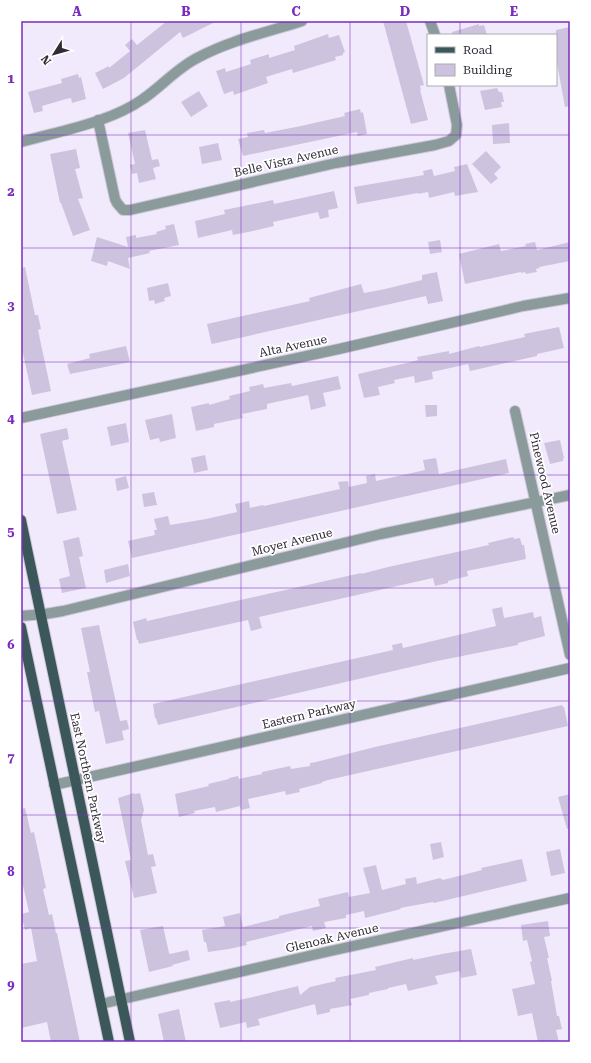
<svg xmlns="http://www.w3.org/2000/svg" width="591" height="1063" viewBox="0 0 591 1063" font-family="'Roboto Serif',serif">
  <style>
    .building { fill: #cec3de }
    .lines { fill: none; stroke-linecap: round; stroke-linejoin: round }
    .minor-casing { stroke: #cec8d8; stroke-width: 12 }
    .major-casing { stroke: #cec8d8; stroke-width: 12 }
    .minor { stroke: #8b9b9c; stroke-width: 10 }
    .major { stroke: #3b5759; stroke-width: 10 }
    .grid { fill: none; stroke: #7b2cbf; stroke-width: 1; stroke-opacity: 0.55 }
    .labels { text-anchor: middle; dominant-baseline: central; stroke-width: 3.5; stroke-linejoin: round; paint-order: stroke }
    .street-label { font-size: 12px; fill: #302b36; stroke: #fff }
    .neatline { fill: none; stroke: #7b2cbf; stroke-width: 1.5 }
    .grid-label { font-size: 13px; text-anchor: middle; font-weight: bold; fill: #7b2cbf }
  </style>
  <rect width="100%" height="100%" fill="#f1eafc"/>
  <path class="building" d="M167,21h50l-34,17 -3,-6 -56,46 -21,11 -8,-16 14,-7v2l21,-17 -5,-6 7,-6 5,6z
    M383,21h23l18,64 -4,1 1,4h-1l8,30 -17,4z
    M479,24v2l5,-1 3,10h-35v-3z
    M570,27v79l-5,1 -9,-49v-28z
    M328,34l1,4 10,-3 6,17 -2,1v2l-8,2 1,3 -43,13 -1,-4 -26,8 2,6 -34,12 -1,-4 -9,3 -8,-23 9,-3 1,4 25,-8 -1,-4 19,-6v4l26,-8 -1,-4z
    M78,74l1,4 2,-1 5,22 -14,4 -1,-5 -5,1 -24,7 1,5 -9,2 -6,-21 34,-9 -1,-4z
    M497,88l2,4h3l2,10h-3l1,5 -17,3 -5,-19z
    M199,91l9,15 -17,11 -10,-15z
    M360,109l1,4 2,-1 4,22 -9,2 -1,-4 -114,24 -5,-17 10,-2 -1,-4 17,-3 1,3 36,-7 44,-10 -1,-3z
    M509,123l1,20 -17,1 -1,-19z
    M145,130l7,30 6,-1 2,7 -7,2 3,11 -17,4 -2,-10 -5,1 -2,-9 5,-1 -7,-31z
    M218,143l4,17 -20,4 -3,-17z
    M76,149l4,19 -5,1 8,29 -5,1 12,31 -17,6 -12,-33h-1l-10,-49z
    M486,151l15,16 -7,7 4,4 -7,6 -19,-20z
    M467,164l11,28 -23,4 -1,-4 -25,6 -1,-6 -10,2v-1l-61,11 -3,-17 70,-12 -1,-4 9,-2 2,7 21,-5 -1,-4z
    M334,191l4,17 -10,2 1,7 -9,2 -2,-7 -45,10 1,4 -21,5 -20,4 -1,-5 -34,8 -3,-17 30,-7 -1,-4 49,-10 1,4z
    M174,224l5,21 -30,6 1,2 -22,5 2,11 -22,-8 -1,5 -16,-5 6,-24 31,10 -2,-10 10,-2v3l21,-4 -1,-2 10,-3 -1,-3z
    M440,240l2,12 -12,2 -2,-12z
    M535,242l2,8 33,-8v19l-31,6 1,1 -4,1 1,3 -6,1 -5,1 -1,-2 -4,1v-1l-56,12 -6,-30 40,-10 2,7 25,-5 -1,-2z
    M25,267l10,48h3l3,14 -3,1 13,61 -19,4 -11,-51v-76z
    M437,272l6,29 -15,3 -2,-8 -214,48 -1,-2 -4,-18 103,-23 -1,-3 52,-14 3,9 21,-4 37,-9v-5z
    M168,283l3,13 -7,2 1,3 -10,3 -1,-4 -5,1 -2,-13z
    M559,327l5,21 -27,6v2l-67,15 -2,-7 -36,8 1,7 -18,4 -1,-7 -20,4 1,3 -17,4 2,8 -16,3 -6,-24 53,-12 7,-2 -1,-3 32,-6v3l30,-8 1,1 45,-10 -1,-3z
    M126,346l4,16 -60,12 -3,-10 23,-6 -1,-4z
    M338,376l3,13 -18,4 3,13 -15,4 -3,-15 -41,9v5l-25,5 1,4 -29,6v3l-18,4 -5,-24 18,-4v2l21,-6 -1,-3 21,-5 -1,-4 14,-3 1,4 27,-5 1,3z
    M425,405h12v11l-11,1z
    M172,414l4,24 -16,4 -1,-4 -9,2 -5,-20z
    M126,423l3,19 -18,4 -4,-19z
    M67,428l2,11 -7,2 15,69 -20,4 -17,-80z
    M560,440l4,18 -1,1v2l-13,3 -6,-21z
    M205,455l3,15 -14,3 -3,-15z
    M436,458l3,16 67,-15 3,14 -377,85 -4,-17 27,-6 -1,-5h3l-3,-11 14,-3 2,9 36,-6 31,-7 -2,-8 14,-3 1,7 13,-3 1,1 76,-17 -2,-7 10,-1 1,6 18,-4 -1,-7 9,-2 1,7 49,-11 -2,-10z
    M126,476l3,12 -12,3 -2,-12z
    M154,492l3,13 -13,2 -2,-13z
    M79,537l4,19 -4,1 7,31 -24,5 -3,-14 11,-3 -7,-35z
    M513,537l1,2 6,-1 2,7h2l2,14 -59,12 1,5 -20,5v2l-13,3 -2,-8 -174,39 3,11 -11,3 -3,-11 -109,24 -1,-4h-1l-4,-18 13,-4 1,3 214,-48v1l27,-7 101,-22 -1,-2z
    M128,564l2,12 -24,7 -2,-13z
    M502,607l2,11 29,-6 1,6 7,-2 4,20 -27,7v2l-81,16 -266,61 -13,3 -2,-7h-1l-2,-14 240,-54 -1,-5 10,-2 1,5 93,-22 -4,-17z
    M99,625l21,96 7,-1 2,9 -7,2 2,9 -18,4 -7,-33 -4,1 -8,-40h3l-9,-44z
    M562,705l1,2h1l4,19 -240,54 -6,2v1l-23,6 1,3 -14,3 -1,-4 -37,8 2,9 -9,2 -1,-4 -24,6 -1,-5 -21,4 1,2 -16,4 -4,-23 34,-8 -1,-2 21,-5v-1l9,-2 1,3 23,-5v-2l28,-6 1,3 19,-3v-3l6,-1 59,-15z
    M134,793l1,1 5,-1 4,17 -3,10 7,35 5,-1 3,12 -5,1 6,26 -23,5 -9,-37 6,-1 -13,-62z
    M570,794v34l-3,1 -9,-32z
    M25,808l6,25 3,-1 12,56 -3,1 6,26 3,-1 4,19h1l23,109h-29l-4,-20 -26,6v-64l16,-3 -6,-33 -6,2 -4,-16 8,-2 -8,-35v-68z
    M441,842l3,15 -11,3 -3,-16z
    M560,849l5,24 -14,3 -5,-24z
    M522,859l5,22 -93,22 -1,-1 -33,6 1,1 -36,9 -1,-7 -18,4v3l-22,4 2,6 -13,3 -1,-5 -66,16 1,3 -18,4 -21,3 -2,-10h-2l-2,-12 23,-4 -2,-9 17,-4 3,14 36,-9v-2l41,-10 -2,-7 30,-7 1,5 21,-4 -7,-25 13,-3 6,25 24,-6 -1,-5 11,-2 1,7 23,-6 3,2 39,-10 -1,-2z
    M548,921l2,15 -6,1 5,21h-2l5,23h-1l6,35h2l3,13 -6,1 3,12h-21l-6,-29 -14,3 -6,-27 23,-5 -5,-22 2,-1 -5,-21 -4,1 -2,-16z
    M163,926l6,27 1,1 18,-4 2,10 -18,5 1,1 -24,6 -9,-42z
    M471,949l6,26 -16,3 -1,-7 -25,5 3,8 -30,7 -2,-7 -18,4v1l-19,4v2l-19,4 2,6 -22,4v3l-13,3 -2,-11 -57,15 2,6 -13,3 -1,-6 -26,6 -6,-25 16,-3v2l23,-5 45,-11 2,9 10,-8 26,-6 -1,-3 41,-8 -1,-3 38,-9v2l29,-6z
    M179,1009l7,33h-22l-6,-28z"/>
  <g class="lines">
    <g class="minor-casing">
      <path id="minor" d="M430,21l5,14
        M98,120l17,79 2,4 6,7h7l206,-47 99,-18 14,-4 7,-6 1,-10 -8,-40
        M21,142c39,-11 90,-20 122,-43 19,-13 35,-32 56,-42 32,-17 69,-25 103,-36
        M515,411l55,244
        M21,418l318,-69 184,-43 47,-8
        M21,616l24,-2 18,-3 318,-77 189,-39
        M54,785l516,-117
        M101,1004l225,-52 244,-54"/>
    </g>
    <g class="major-casing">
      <path id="major" d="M21,520l109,522
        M21,627l88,415"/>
    </g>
    <use href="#minor" class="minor"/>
    <use href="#major" class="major"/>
  </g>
  <path class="grid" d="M131,21v1021M241,21v1021M350,21v1021M460,21v14M460,85v957M21,135h549M21,248h549M21,362h549M21,475h549M21,588h549M21,701h549M21,815h549M21,928h549"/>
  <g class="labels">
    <g class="street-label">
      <text transform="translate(286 161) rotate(-13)">Belle Vista Avenue</text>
      <text transform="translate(293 346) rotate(-12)">Alta Avenue</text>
      <text transform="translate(545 483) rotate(77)">Pinewood Avenue</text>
      <text transform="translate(292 542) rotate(-14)">Moyer Avenue</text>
      <text transform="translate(309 714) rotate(-13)">Eastern Parkway</text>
      <text transform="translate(88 778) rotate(78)">East Northern Parkway</text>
      <text transform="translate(332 938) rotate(-13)">Glenoak Avenue</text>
    </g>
  </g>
  <rect width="591" height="1063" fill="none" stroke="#ffffff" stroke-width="44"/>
  <rect x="427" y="34" width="130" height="52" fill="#ffffff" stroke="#acaaaf"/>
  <rect x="435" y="47" width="20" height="6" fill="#3b5759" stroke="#acaaaf"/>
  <text x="463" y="54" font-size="12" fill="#302b36">Road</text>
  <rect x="435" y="64" width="20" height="12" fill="#cec3de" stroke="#acaaaf"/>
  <text x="463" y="74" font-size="12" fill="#302b36">Building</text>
  <g transform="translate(54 54) rotate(233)" stroke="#ffffff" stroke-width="3" paint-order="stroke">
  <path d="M0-3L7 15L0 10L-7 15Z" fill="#302b36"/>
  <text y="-6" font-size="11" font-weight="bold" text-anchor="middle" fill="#302b36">N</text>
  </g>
  <rect x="22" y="22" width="547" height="1019" class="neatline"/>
  <g class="grid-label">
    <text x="77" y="16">A</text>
    <text x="186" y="16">B</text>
    <text x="296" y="16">C</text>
    <text x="405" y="16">D</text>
    <text x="514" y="16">E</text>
    <text x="11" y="83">1</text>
    <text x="11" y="196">2</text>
    <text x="11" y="310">3</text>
    <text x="11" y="423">4</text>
    <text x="11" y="536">5</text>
    <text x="11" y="649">6</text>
    <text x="11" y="762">7</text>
    <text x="11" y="876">8</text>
    <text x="11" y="989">9</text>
  </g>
</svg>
